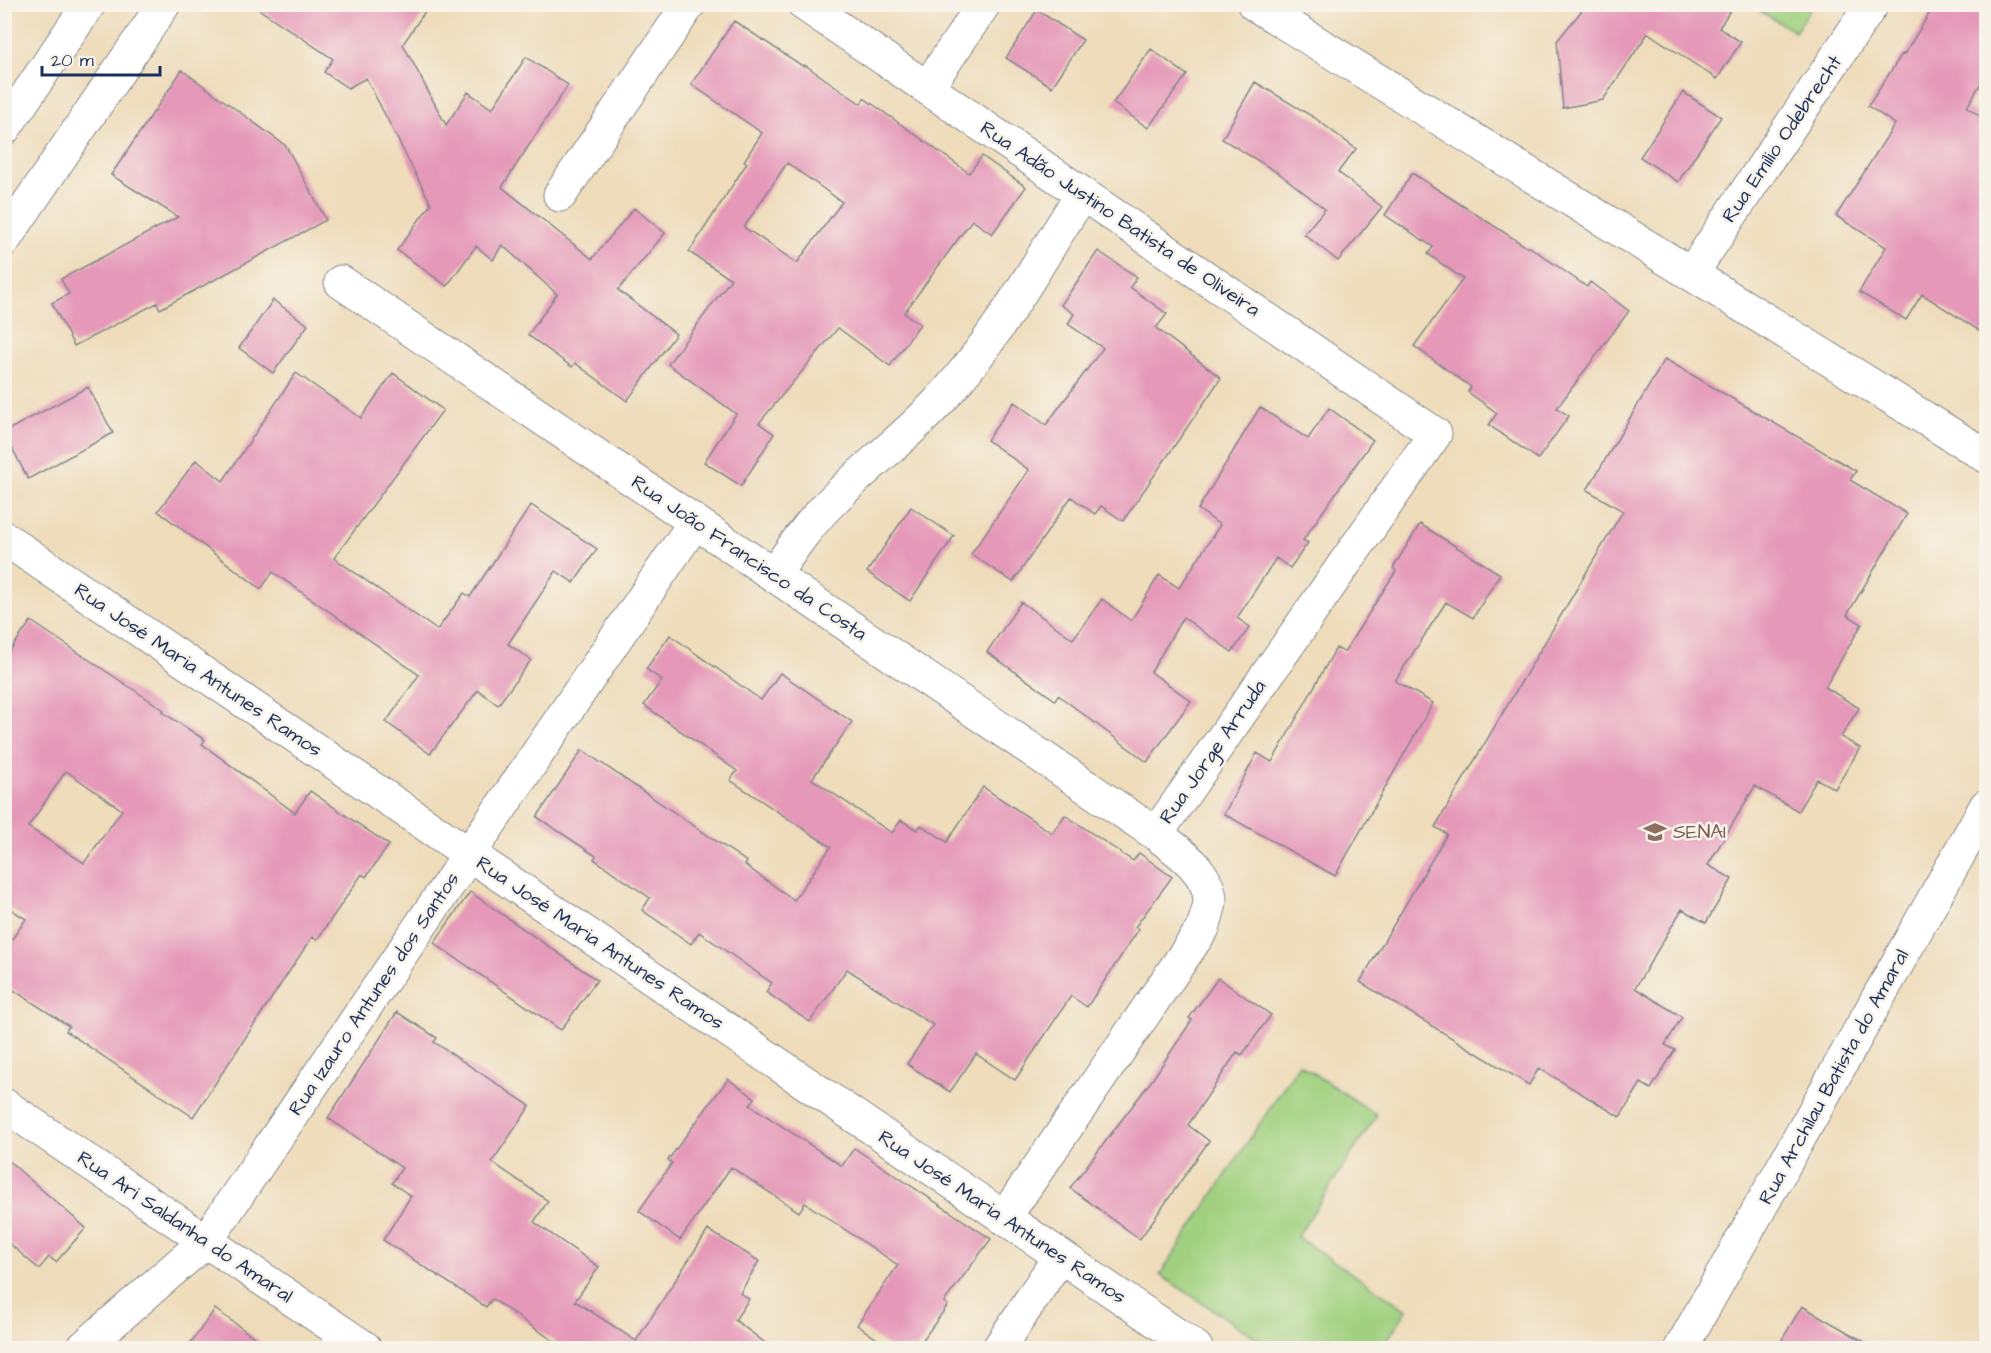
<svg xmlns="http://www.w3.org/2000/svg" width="1991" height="1353" viewBox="0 0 1991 1353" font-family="'Architects Daughter',sans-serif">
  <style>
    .green { fill: #a1d180; stroke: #5e806f; stroke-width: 1.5 }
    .building { fill: #e598b8; fill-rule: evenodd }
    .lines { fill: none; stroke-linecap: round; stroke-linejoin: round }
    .minor-casing { stroke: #84868c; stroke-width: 35 }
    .secondary-casing { stroke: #84868c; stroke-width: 35 }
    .minor { stroke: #fff; stroke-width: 33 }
    .secondary { stroke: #fff; stroke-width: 33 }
    .labels { text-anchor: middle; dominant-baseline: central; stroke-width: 5; stroke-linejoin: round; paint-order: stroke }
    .street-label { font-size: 20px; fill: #1b2f5e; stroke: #f7f3e8 }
    .education-label { font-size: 20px; fill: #785e54; stroke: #f7f3e8; text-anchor: start }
  </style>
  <rect width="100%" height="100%" fill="#f7f3e8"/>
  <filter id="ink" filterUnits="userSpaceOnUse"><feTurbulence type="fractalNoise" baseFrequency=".0167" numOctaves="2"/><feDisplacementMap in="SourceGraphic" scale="12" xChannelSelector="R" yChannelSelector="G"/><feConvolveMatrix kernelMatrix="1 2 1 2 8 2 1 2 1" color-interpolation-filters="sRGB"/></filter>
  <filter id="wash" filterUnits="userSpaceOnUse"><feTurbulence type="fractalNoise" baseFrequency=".008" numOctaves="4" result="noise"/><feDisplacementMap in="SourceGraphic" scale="24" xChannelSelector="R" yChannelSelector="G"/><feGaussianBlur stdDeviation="1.35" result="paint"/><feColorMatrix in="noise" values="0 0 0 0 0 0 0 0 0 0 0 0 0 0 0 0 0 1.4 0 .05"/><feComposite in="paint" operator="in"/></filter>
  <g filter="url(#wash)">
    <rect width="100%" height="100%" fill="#eedcba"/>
    <path class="green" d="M1750,5h63l-18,27z
      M1299,1064l78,51 -80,122 110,73 -25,38h-111l-111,-73z"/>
    <g id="blocks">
      <path class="building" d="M251,4h179l-27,40 43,81 22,-33 24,17 34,-52 42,28 -66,102 90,72 42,-51 31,25 -47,57 58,44 -49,67 -52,-38 -3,4 -44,-32 29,-41 -55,-49 -9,15 -17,-14 -29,40 -50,-36 34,-46 -65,-126 -18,10 -24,-16 9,-13z
        M1587,4h147l-15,24 22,14 -24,37 -69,-46 -45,67 -40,8 -6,-67z
        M1935,4h36l15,10v60l-19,33 19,13v215l-64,-41 -16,26 -47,-28 27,-45 -50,-31 59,-92 -27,-18 34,-52 2,1z
        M1037,10l46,30 -31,47 -46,-29z
        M734,21l70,46 1,-2 56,39 3,-6 105,75 13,-17 44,31 -34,47 -20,-14 -68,93 16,11 -30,42 -52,-38 -79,95 15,11 -33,52 -37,-24 32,-48 -68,-50 63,-85 -42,-27 58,-89 -3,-2 18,-28 -71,-49zM787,163l55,39 -45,61 -53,-36z
        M1151,49l36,26 -39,53 -35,-25z
        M182,70l104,76 40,74 -166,89 -3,-6 -83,43 -22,-43 17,-9 -8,-15 117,-62 -67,-42z
        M1255,82l60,36 41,31 -18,23 44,35 -44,54 -34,-27 21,-25 -45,-35 -58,-35z
        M1683,92l38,25 -43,65 -38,-25z
        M1412,173l116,75 2,-1 57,40 3,-5 39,29 -72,97 12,8 -31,43 -49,-34 8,-12 -29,-21 3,-5 -57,-41 49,-67 -35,-25 5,-7 -48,-32z
        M1098,251l39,26 -7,10 37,27 -11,14 65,50 -98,143 -22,-15 -6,8 -24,-17 -58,85 -42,-28 58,-84 -42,-30 27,-38 32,23 57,-77 -35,-24 6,-10 -13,-9z
        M273,300l35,25 -35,48 -34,-25z
        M1665,359l191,112 -6,9 57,34 -60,101 15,9 -37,63 34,21 -18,29 19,11 -25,41 -18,-10 -19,32 -43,-25 -47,79 24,14 -26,44 -24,-14 -47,79 47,29 -17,28 10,5 -24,39 -10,-6 -21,34 -81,-49 -10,17 -169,-103 87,-148 -12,-7 188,-316 -36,-21z
        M296,373l65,45 32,-45 50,37 -109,148 103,72 27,-37 6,4 61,-92 66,44 -23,34 -18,-12 -48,73 23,16 -33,45 -20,-15 -48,64 -44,-32 33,-47 -146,-103 -12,17 -103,-78 38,-51 27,21z
        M88,387l25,46 -85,46 -24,-47z
        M1260,407l48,32 21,-31 44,32 -70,100 5,3 -18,25 -14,-10 -39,60 13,9 -18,25 -49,-35 -32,55 40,29 -44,61 -89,-67 -3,5 -68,-48 34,-50 52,37 29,-40 29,22 28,-46 20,13 41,-63 -22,-16z
        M911,507l43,29 -44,65 -43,-29z
        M1420,524l80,50 -27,44 -27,-16 -51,79 38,22 -98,173 -111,-62 33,-61 15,9 64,-114 8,4 52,-81 -3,-3z
        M31,621l133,89 -2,2 43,28 -3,4 93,69 15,-22 79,54 -23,32 -4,-3 -45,66 -5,-3 -119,180 -127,-86 3,-5 -65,-42v-33l22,-32 -22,-14v-246zM66,771l56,39 -38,53 -56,-36z
        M670,635l91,65 19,-27 72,49 -40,57 80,54 9,-13 16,10 4,-5 26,17 36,-55 69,46 13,-18 68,46 6,-8 33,24 -37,50 4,2 -52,78 -16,-11 -56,84 -39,-26 -26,38 -43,-28 26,-39 -86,-56 -37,53 -44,-30 6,-9 -73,-51 -8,12 -49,-34 8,-12 -56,-39 2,-3 -59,-39 45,-67 165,112 -2,3 49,35 37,-53 -101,-67 7,-9 -93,-66 18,-25 -16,-11z
        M470,892l127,88 -36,50 -127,-87z
        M1218,978l53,37 -29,40 -5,-3 -49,73 21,16 -69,98 -70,-51 82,-108 40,-60 -3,-2z
        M397,1012l40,26 -3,4 96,64 -38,56 56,39 -14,21 65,45 -24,34 61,40 72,-111 51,31 -19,32 9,6 -14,21 37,28h-208l-72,-49 -6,8 -103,-67 28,-44 -19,-13 10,-15 -74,-50z
        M728,1079l27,19 -5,7 92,61 12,-18 137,91 -47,63 4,3 -31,43h-27l-33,-23 41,-60 -93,-62 -6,9 -68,-45 -51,73 -41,-29 33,-48 -4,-3z
        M4,1157l82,71 -30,34 -7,-5 -10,12 -35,-30z
        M1802,1306l73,42h-98z
        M215,1309l54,39h-82z"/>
    </g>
  </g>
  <g filter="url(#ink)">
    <use href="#blocks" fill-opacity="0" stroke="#84868c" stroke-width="1.5"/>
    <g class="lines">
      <g class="minor-casing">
        <path id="minor" d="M804,4l631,430 -279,400c21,16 53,37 54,66 0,8 -5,20 -7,28l-199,290
          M927,88l57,-84
          M560,195l129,-191
          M1692,273l180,-269
          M341,282l815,552
          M4,538l1192,810
          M774,575c17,-25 34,-50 56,-72 36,-37 78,-67 113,-106 55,-60 95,-135 139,-203
          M4,1105l361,243
          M83,1348l123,-107 489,-719
          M999,1348l61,-92
          M1681,1348l305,-542"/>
      </g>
      <g class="secondary-casing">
        <path id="secondary" d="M1254,4l732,452
          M4,129l85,-125
          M4,240l160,-236"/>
      </g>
      <use href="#minor" class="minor"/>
      <use href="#secondary" class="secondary"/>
    </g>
  </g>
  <defs>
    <g id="university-bare" transform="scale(1.8)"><path d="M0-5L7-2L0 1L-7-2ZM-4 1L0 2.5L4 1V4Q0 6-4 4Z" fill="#8d6e63" stroke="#f7f3e8" stroke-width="2.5" paint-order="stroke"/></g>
  </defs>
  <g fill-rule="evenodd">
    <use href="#university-bare" x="1655" y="832"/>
  </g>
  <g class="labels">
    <g class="street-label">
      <text transform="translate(1782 139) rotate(-56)">Rua Emílio Odebrecht</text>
      <text transform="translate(1120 219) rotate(34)">Rua Adão Justino Batista de Oliveira</text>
      <text transform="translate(749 558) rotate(34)">Rua João Francisco da Costa</text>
      <text transform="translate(198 670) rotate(34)">Rua José Maria Antunes Ramos</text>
      <text transform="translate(1213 752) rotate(-55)">Rua Jorge Arruda</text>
      <text transform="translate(600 943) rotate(34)">Rua José Maria Antunes Ramos</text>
      <text transform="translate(374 994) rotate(-56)">Rua Izauro Antunes dos Santos</text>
      <text transform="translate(1834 1077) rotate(-61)">Rua Archilau Batista do Amaral</text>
      <text transform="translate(1002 1217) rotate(34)">Rua José Maria Antunes Ramos</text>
      <text transform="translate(185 1227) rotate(34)">Rua Ari Saldanha do Amaral</text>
    </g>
    <g class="education-label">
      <text x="1673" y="832">SENAI</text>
    </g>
  </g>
  <rect width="1991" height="1353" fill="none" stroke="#f7f3e8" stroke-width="24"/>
  <path d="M42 66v9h118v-9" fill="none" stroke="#1b2f5e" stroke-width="3"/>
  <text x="51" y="66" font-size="18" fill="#1b2f5e" stroke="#f7f3e8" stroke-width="4.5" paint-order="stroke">20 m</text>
</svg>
